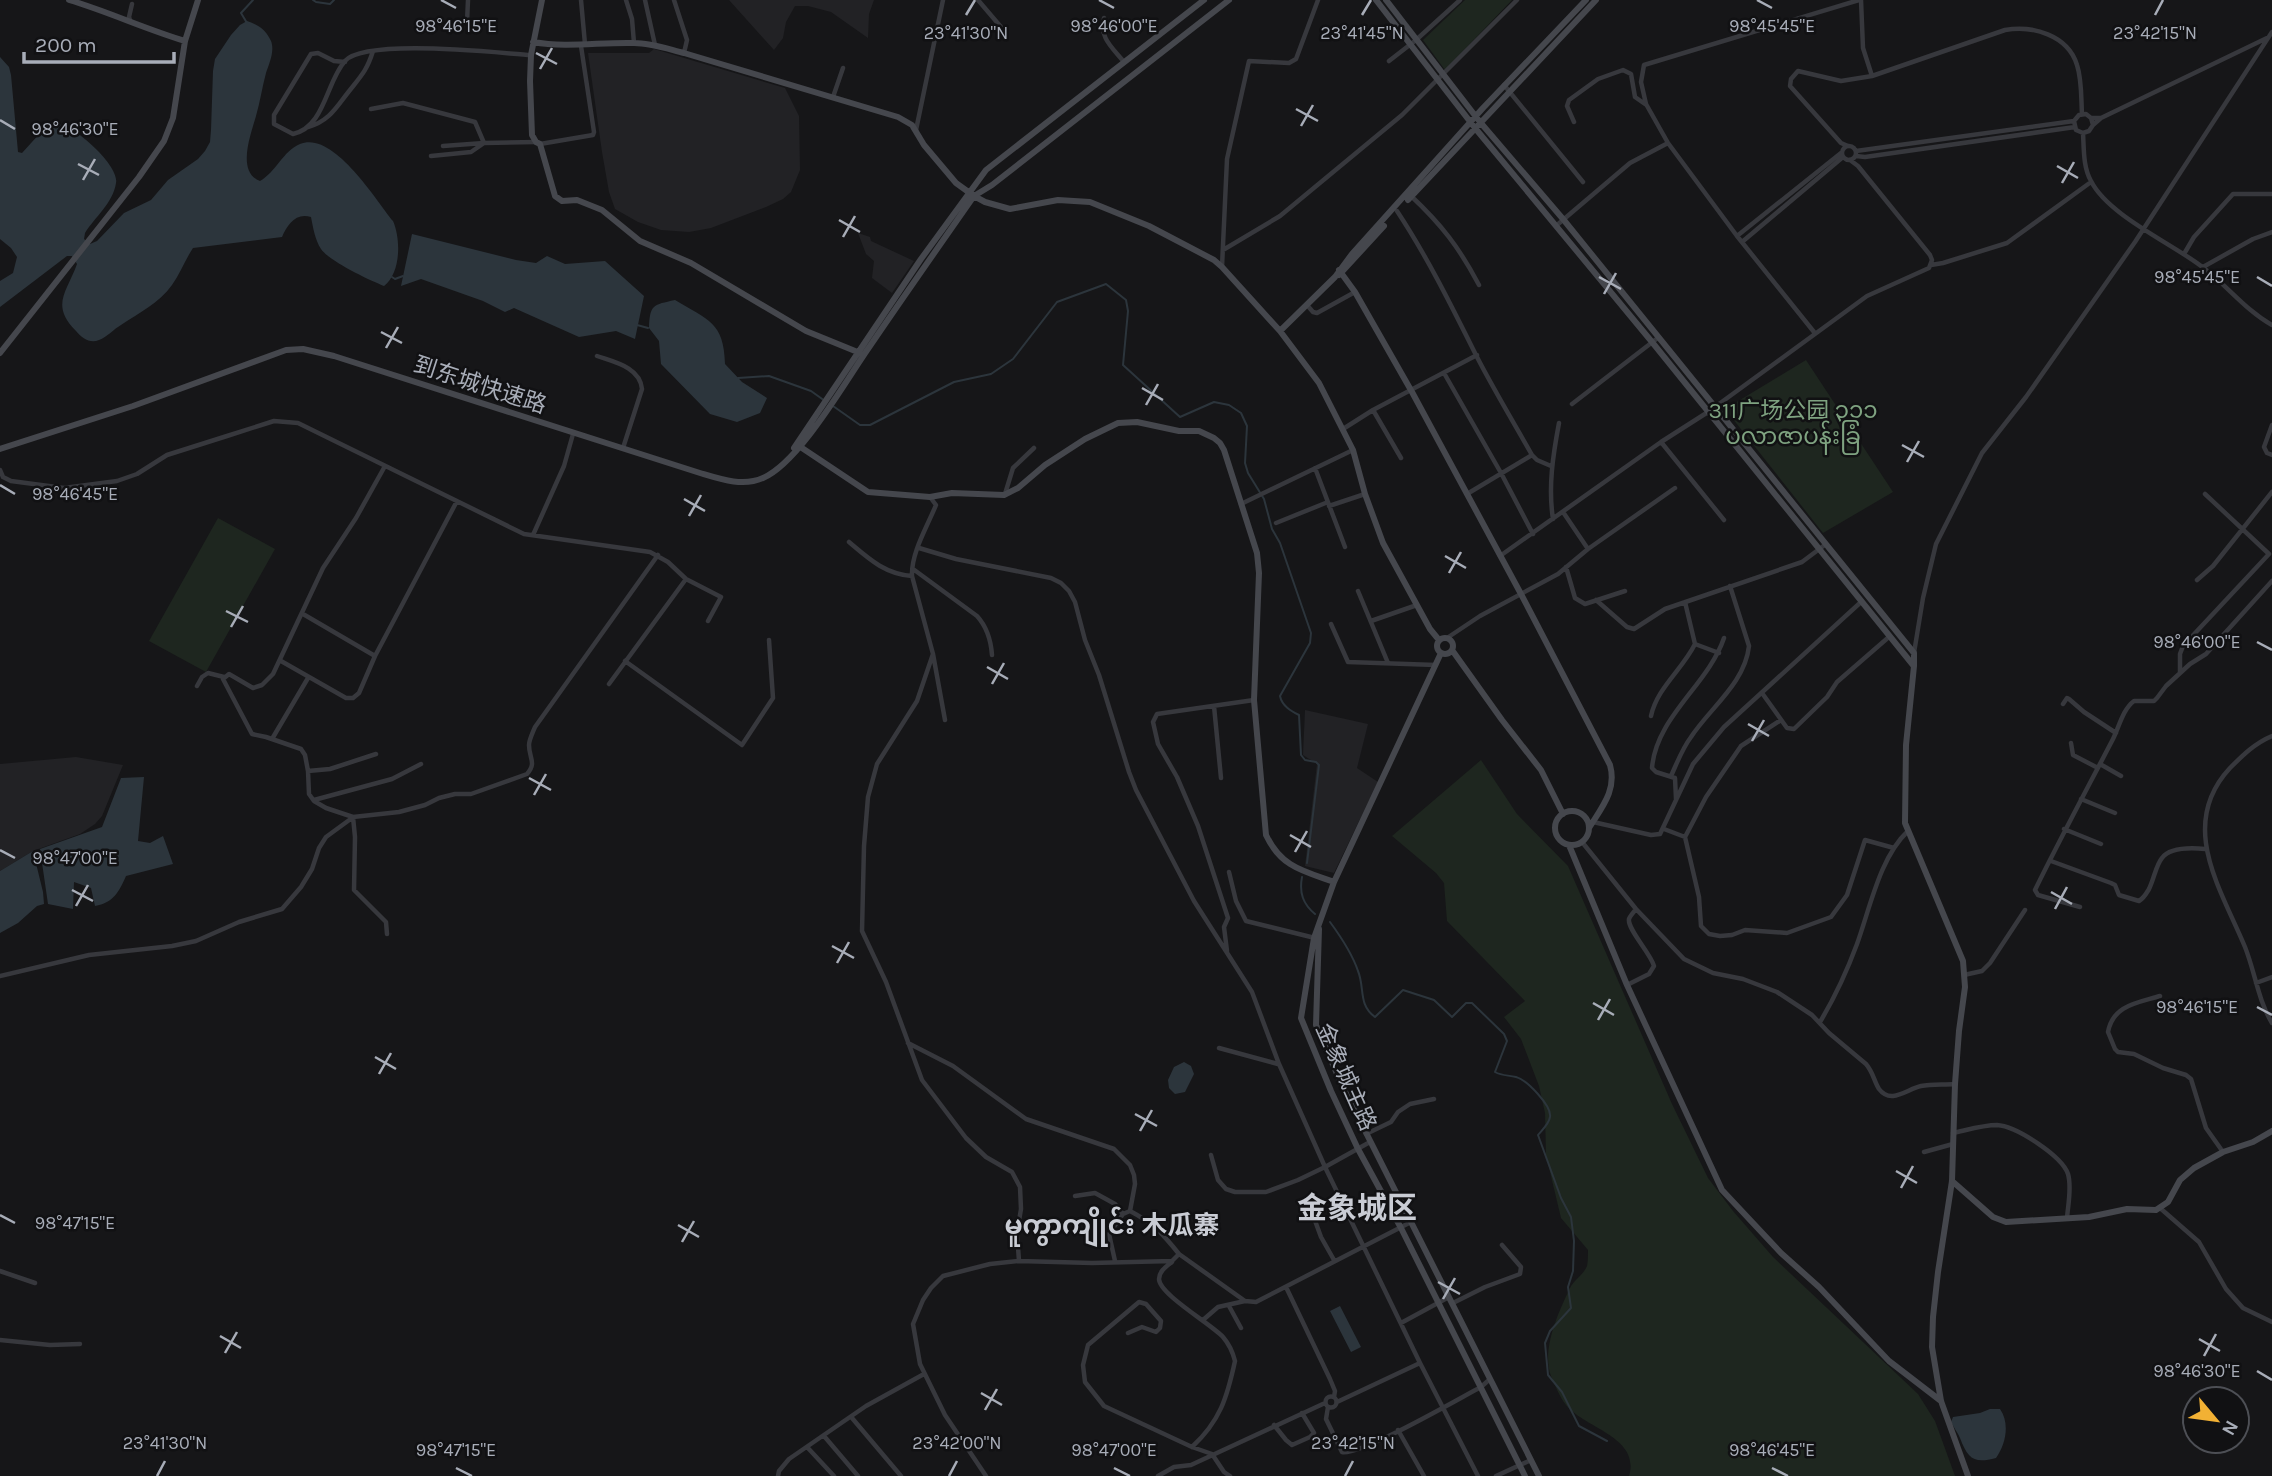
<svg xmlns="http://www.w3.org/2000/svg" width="2272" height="1476" viewBox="0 0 2272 1476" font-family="Karla,'Noto Sans SC','Noto Sans Myanmar',sans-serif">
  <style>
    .built { fill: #222225 }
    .green { fill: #1e261f }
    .water { fill: #2c353c }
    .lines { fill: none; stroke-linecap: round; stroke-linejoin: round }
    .stream { stroke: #2c353c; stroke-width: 2 }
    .street { stroke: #37383d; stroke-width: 4.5 }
    .secondary { stroke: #45474d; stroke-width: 6 }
    .ticks { fill: none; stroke: #a8adb8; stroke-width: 2.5 }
    .labels { text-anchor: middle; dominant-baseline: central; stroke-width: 5; stroke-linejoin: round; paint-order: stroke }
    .street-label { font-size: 23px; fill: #a8adb8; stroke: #111113 }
    .park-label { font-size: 23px; fill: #7fa381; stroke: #111113 }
    .quarter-label { font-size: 26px; font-weight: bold; fill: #c9ccd4; stroke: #111113 }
    .district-label { font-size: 30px; font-weight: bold; fill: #c9ccd4; stroke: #111113 }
    .ticks-label { font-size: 18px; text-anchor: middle; fill: #a8adb8; stroke: #111113; stroke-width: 5; stroke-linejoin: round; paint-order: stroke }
  </style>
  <rect width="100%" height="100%" fill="#161618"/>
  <path class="built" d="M729,0h145l-5,14 -1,24 -37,-26 -23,-6h-13l-9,16 -3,16 -9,12z
    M654,49l131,39 14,28 1,54 -9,22 -8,7 -17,8 -55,21 -22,4 -28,-2 -23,-8 -23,-13 -6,-17 -7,-40 -14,-99h61z
    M858,233l12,4 1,4 43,20 -22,32 -20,-15 2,-17 -8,-7z
    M1305,710l63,14 -11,44 21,14 -44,91 -29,-7 12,-102 -14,-9z
    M76,757l47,8 -21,51 -7,8 -15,10 -47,17 -33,20v-107z"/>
  <path class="green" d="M1465,0h47l-67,70 -22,-30z
    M1806,360l87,132 -70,41 -98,-124z
    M218,518l57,31 -69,123 -57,-31z
    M1481,760l36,54 51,52 104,238 36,74 25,33 40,46 145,137 17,27 20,55h-326c12,-39 -45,-48 -63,-71 -6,-7 -11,-20 -15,-29 -10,-26 8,-65 19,-88 4,-8 14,-14 17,-22 1,-4 1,-11 1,-16l-27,-32 -15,-63 -1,-42 -6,-27 -18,-47 -17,-22 21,-16 -78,-80 -3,-38 -8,-10 -44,-37z"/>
  <path class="water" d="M247,21c12,4 19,9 24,20 4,10 -2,23 -5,32 -4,15 -6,29 -10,43 -5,18 -20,56 4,65 16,-9 23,-30 40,-37 33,-14 76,56 93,77 8,18 8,52 -9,65 -15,-6 -55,-25 -63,-37 -6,-9 -8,-22 -10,-32 -15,-5 -24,8 -29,20l-89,11c-8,12 -13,26 -21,37 -13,18 -33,28 -51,40 -7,4 -14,12 -22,15 -9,4 -17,-2 -23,-9 -26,-26 -9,-39 1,-67l-5,-8h-5l-67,51v-26l13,-8 4,-16 -6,-9 -11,-9v-182l9,10 2,8 7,77 4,1c9,-9 20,-25 32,-29 15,-4 66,41 62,59 -3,20 -21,34 -31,50l-1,6 6,5 7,-3 27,-28 27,-13 17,-20 30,-21 7,-8 5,-9 1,-12 2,-59 2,-12 16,-24 9,-10z
    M412,234l104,26 20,3 11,-7 18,8 40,-3 39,35 -9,43 -19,-8 -37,6 -65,-29 -9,4 -22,-11 -62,-22 -20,7z
    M675,300c33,20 49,22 50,64l17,18 25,16 -7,15 -23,9 -27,-8 -49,-50 -2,-23 -10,-13c1,-24 4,-23 26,-28z
    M144,777l-6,64 12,2 13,-7 10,28 -47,12c-7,16 -13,27 -31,30l-4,-18 -17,-6 -1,27 -25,-5 -8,-55 62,-22 19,-49z
    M33,851l10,41 1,12 -7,2 -19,17 -18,10v-62z
    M1184,1062l7,4 3,8 -9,18 -10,2 -6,-6 -1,-8 6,-13z
    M1340,1306l21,41 -10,5 -21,-41z
    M1990,1409h10c10,14 6,35 -4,49 -22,6 -28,1 -36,-20 -2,-5 -6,-10 -9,-16l2,-5 27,-4z"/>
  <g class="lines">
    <path class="stream" d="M313,0l3,2 14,2 4,-4
      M247,23l-6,-10 12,-13
      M392,277l3,2 8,-3
      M637,325l11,3
      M738,378l31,-2 42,15 14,10
      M833,406l27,19h10l84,-43 37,-8 22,-15 44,-57 49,-18 20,16 2,11 -5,54 57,52 34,-15 15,3 12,8 6,13 -2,37 3,10 16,26 8,30 8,14 31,90 -1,10 -30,53c2,10 11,15 19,19l2,40 4,5 11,2 3,3 -12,98
      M1302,877c-3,16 1,27 13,37
      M1330,922c11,15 22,31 28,49 7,17 0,34 17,46l28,-27 31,10 18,17 14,-14h6l32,31 3,7 -12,31c7,4 13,3 21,5 11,3 36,29 34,40 -1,7 -8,13 -12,18l23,63 10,19 3,24 -1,30 -5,16 3,21 -21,23 -5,12 3,32 14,17 17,34 28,15"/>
    <path class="street" d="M581,0l4,44
      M626,0l6,19 2,24
      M645,0l10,45
      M674,0l13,40 -3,13
      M978,0l23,27
      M1861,0l2,48 9,28 133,-46c27,-5 63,5 72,35 5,15 4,33 5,49
      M1104,18c-5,20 8,29 20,44
      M130,20l-1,-3 3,-13
      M467,22l1,-22
      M1389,61l27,-21 44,-40
      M345,62l-11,-1 -16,-8 -7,1 -37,61v9l19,10c32,-7 33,-52 52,-73 21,-23 152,-8 186,-6
      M1504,85l79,97
      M833,97l10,-29
      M371,109l32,-6 72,19 9,21 52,-1
      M2091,118l2,7 -4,6 -6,2 -7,-3 -2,-9 5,-6 7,-1 5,4h9
      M1574,122l-7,-16 2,-6 29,-21 25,-9 8,4 4,23 10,7
      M2093,125l8,-7 166,-80
      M308,127c22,-6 29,-21 42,-37 12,-15 17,-20 23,-39
      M916,130l27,-130
      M2083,133c1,16 0,34 8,48 17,34 80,62 110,85 25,18 44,44 71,59
      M540,144l53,-9 1,-3 -13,-86
      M1842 153a7 7 0 1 1 14 0a7 7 0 1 1-14 0Z
      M1848,146l-7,-3 -51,-57 1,-7 7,-8 43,10 31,-5
      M1856,151l218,-30
      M431,156l40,-4 13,-9 -41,3
      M1856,156l9,1 210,-30
      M1410,195c31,29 49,52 69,90
      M1397,211c31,47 55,96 80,146 17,33 37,66 55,98l5,5 14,6
      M1557,225l73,-62 38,-20
      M1737,236l104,-83
      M1742,242l101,-85
      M1223,250l57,-34 122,-101 115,-115
      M2184,254l10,-17 39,-43h39
      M1931,265l12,-2 64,-20 84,-61
      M1222,267l5,-108 22,-98 40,2 7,-4 22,-59
      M2203,267l50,-28 19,-7
      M1307,305l6,7 4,1 38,-21
      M1814,332l-77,-96 -69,-93 -22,-39 -5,-22 3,-17 215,-65
      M597,356c17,6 43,11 45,33l-19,59
      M1444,373l57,100 32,61
      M1572,404l87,-67
      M1373,410l28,48
      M2272,425l-8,22 3,6 5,2
      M1343,429l30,-19 104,-55
      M1661,442l63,78
      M385,466l-29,52 -33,50 -50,106 -11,11 -9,3 -24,-14 -6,5 29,55 14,3 35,12 4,6 3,16 1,23 5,7 12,7 27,9 46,-5 26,-7 14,-7 16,-4h16l56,-20c10,-11 2,-16 2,-29 0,-5 4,-13 6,-18l123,-172
      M1315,468l30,79
      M0,470l3,7 8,4 53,7 53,-7 20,-7 30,-19 60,-19 47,-15 24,2 226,111 126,18 18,10 18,17 35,18 -13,24
      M1005,494l8,-26 21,-20
      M1467,494l65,-39
      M930,497l6,8c-9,22 -25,48 -24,71l21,78 12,66
      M1241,504l112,-54
      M1329,506l36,-12
      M1563,512l25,37
      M1553,519c-5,-32 0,-64 6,-96
      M1276,523l52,-21
      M533,535l31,-69 9,-32
      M849,542c20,17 36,32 63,34
      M919,548l37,11 95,19 10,5 8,8 6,11 10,38 14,35 30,97 7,18 58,111 58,91 27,72 46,103 45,-25
      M1500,556l161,-114 47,-30 159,-116 62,-28 3,-8 -2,-5 -72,-89 -8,-6
      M1566,567l9,31 10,6 40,-13
      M913,569l64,47c10,11 14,25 15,39
      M2197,580l16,-14 59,-74
      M1358,591l30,72
      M1596,600l31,27 7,2 31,-20 137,-47 24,-18
      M303,614l72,42
      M1371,621l46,-16
      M1331,624l17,38 88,3
      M1447,638l33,-22 78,-42 30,-25 87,-61
      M1695,644l24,9
      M1914,653l9,-55 13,-54 46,-91 44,-56 109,-155 137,-210
      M933,654l-16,47 -40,63 -9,33 -4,49 -2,85 24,51 36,98 44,58 20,19 26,15 8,15 1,22 -4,24 2,28
      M281,661l65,37h7l6,-5 16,-37 82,-155
      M625,661l117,84 31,-47 -4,-58
      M2180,672v-18l3,-8 86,-92 -64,-60
      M609,684l77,-105
      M197,686l5,-9 6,-4 16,4
      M1762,693l25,35 7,1 33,-32 10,-15 53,-46
      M2063,704l4,-6 2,1 15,13 32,21
      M1214,706l7,72
      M1651,716c6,-28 31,-46 44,-72l-10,-42
      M2272,736c-17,7 -29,19 -42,32 -53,57 -9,121 15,179 10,25 13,53 27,76
      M272,739l36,-61
      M2071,743l2,12 25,13
      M2100,764l21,12
      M308,771l22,-2 46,-15
      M1671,776c6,-13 11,-27 20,-39 19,-29 54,-54 58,-91l-19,-60
      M1676,799l-1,-21 -19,-6 -4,-4c4,-51 56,-83 72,-130
      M2081,799l34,14
      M314,800l78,-21 29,-15
      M353,817l2,20 -1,53 32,32 1,12
      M1593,822l58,13 9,-1 33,-70 31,-37 137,-125
      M1664,829l21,8 14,60 2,29 8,8 11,2 12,-1 13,-5 42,3 44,-16 16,-22 18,-55 29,8
      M2064,829l37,15
      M1685,837l21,-40 35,-51 40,-26
      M1582,842l54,67 48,50 29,14 30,6 34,13 35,23 17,18 37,31c7,8 8,17 13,25 12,16 28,0 42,-3 11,-2 23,-1 34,-2
      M2051,861l60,22 4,2 4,10 20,6c5,-3 7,-7 10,-12 5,-10 7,-24 13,-31 8,-11 32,-10 43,-9
      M1229,872l7,29 10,20 69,17
      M2080,907l-42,-12 -3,-5c25,-51 52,-101 78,-151 6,-12 10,-30 21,-38h20l3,-3 9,-12 24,-22 16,-10 66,-73
      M1227,951l-3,-24 4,-9 -30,-92 -21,-49 -19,-33 -5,-22 4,-8 97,-14
      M1964,975l18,-4 8,-8 35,-53
      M0,976l89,-21 83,-9 24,-5 43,-19 43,-13 19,-22 11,-18 7,-21 7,-11 26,-19
      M2256,983l16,-6
      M1627,985l22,-11 5,-8c-3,-12 -27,-37 -25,-47 1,-3 5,-7 7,-10
      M2160,996c-23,7 -47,9 -52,36l7,17 3,3 16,2 29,14 23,7 5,4 15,49 17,24
      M1820,1022c15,-25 27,-51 37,-78 13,-36 23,-87 51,-113
      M908,1043l45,23 73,53 88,30 16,16 4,10 1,9 -5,27c23,12 33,23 49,43
      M1219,1048l59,16
      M1953,1133c14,-3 30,-8 44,-8 19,1 65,31 71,49 4,13 0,31 -1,44
      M1366,1134l25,-12 7,-10 12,-8 24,-5
      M1924,1152l29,-8
      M1211,1155l7,25 8,9 9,3h31l32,-12 27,-13 95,196 58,113
      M1075,1196l20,-3 20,11 8,10
      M1310,1207l11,30 13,23
      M2160,1208l39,34 27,47 17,19 29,14
      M1115,1261l-6,-27 14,-20 7,-3
      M1172,1262c-5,4 -13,9 -13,17 0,15 52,45 64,58 6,7 10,16 12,24 -8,37 -15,60 -43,86
      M0,1271l35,12
      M1286,1287l44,92 5,12 -1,6
      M1453,1303l32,-16 35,-13 1,-7 -19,-22
      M1229,1306l12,22
      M1203,1320l15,-13 27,-6
      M1401,1323l48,-26
      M1128,1333l14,-6 14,5 4,-4 1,-7 -15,-17 -7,-2 -51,43 -5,20 2,17 19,24 88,41 20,7 12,18 6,4
      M0,1340l50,5 30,-1
      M1325.5 1402a5.5 5.5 0 1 1 11 0a5.5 5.5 0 1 1-11 0Z
      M1337,1402l83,-39
      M1328,1407l-2,12 16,33c18,4 116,-53 139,-65l9,-8
      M852,1418l49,58
      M1274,1425l12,15 6,5 18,-8 4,-4 -12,-20
      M1398,1430l26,46
      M824,1436l34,40
      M807,1447l27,29
      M778,1476l1,-5 10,-12 77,-53 58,-32
      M986,1476l-41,-61 -25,-51 -7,-40 10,-24 8,-12 12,-12 47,-12 29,-3 73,2 80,-2 7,-7 66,47 11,1 155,-80
      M1158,1476l16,-9 17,-2 134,-62
      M1496,1476l35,-16"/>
    <path class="secondary" d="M69,0c40,12 76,29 116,41
      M542,0l-11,55 -1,26 2,54 4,7 4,2 15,52 7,5 15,-1 25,10 38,31 51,22 115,68 54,22
      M1376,0l99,128 177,214 261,323
      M1386,0l94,122 83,97 351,434v13l-8,79 -1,78 58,138 2,26 -6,44 -4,53 -3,97 -14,91 -5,45 -1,30 9,54 27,75
      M533,42c34,6 67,0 101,1 17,0 34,6 50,10l214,64 14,8 12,20 32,38 18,13 11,6 25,7 48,-9 32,2 59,24 65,34 8,7 58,64 39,52 34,67 12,44 18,49 47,86 9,11
      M1408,200l188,-200
      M1339,270l16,22 57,100 109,202 89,171c7,25 -8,42 -21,63
      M1339,275l45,-49
      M1280,331l55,-54 17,-23 131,-146 103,-108
      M0,353l139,-176 25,-36 9,-23 12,-77 13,-41
      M799,446l69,46 62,5 22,-4 52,2 14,-7 27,-23 40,-26 33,-16 19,-1 42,9h20l15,7 6,5 4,7 33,103 2,20 -5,127 12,135c15,32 37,36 68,47
      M794,448l127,-189 65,-89 218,-170
      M0,449l133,-43 153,-56 17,-1 31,7 366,117c20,6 43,14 63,5 37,-16 83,-98 107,-132 34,-50 69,-100 104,-150l18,-11 237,-185
      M1437 646a8 8 0 1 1 16 0a8 8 0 1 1-16 0Z
      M1452,650l50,70 39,50 22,44
      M1441,653l-107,229 -20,56 -13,80 30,73 27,58 43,79 124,248
      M1555 828a17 17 0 1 1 34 0a17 17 0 1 1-34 0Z
      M1569,845l58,140 95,205 59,63 38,34 70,74 52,40
      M1319,929l-3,96 25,58 198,393
      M1952,1181l41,36 13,5 83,-5 38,-8 29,1 12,-8 12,-22 14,-12 29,-16 30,-10 19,-11"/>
  </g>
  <path class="ticks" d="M441,0l15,8M1099,0l15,8M1757,0l15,8M966,15l9,-15M1362,15l9,-15M2155,15l8,-15M536,53l21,11M540,69l12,-21M1296,109l22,12M0,120l15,9M1301,126l12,-21M78,164l21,11M2057,166l21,12M83,180l12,-21M2062,183l12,-21M839,220l21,12M843,237l12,-21M1599,277l22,12M2257,277l15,9M1604,294l12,-21M381,332l21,11M386,348l12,-21M1142,388l21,12M1146,405l12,-21M1902,445l22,12M1907,462l12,-21M0,485l15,9M684,499l21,12M689,516l12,-21M1445,556l21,12M1449,573l12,-21M226,611l22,11M231,627l12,-21M2257,642l15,8M987,667l21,12M992,684l12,-21M1748,724l21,12M1752,741l12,-21M529,778l22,12M534,795l12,-21M1290,835l21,12M0,850l15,8M1295,852l12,-21M72,890l21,11M2051,892l21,12M76,906l12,-21M2055,909l12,-22M832,946l22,12M837,963l12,-21M1593,1003l21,12M2257,1007l15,8M1598,1020l12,-21M375,1057l21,12M379,1074l12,-21M1135,1114l22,12M1140,1131l12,-21M1896,1171l21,12M1901,1188l12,-22M0,1215l15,8M678,1225l21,12M682,1242l12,-21M1438,1282l22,12M1443,1299l12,-21M220,1336l21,12M2199,1339l21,12M225,1353l12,-21M2204,1356l12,-22M2257,1371l15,9M981,1393l21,12M985,1410l12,-21M456,1468l16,8M1114,1468l16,8M1772,1468l16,8M157,1476l8,-15M949,1476l8,-15M1345,1476l8,-15"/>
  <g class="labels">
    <g class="street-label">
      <text transform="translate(480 385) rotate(18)">到东城快速路</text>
      <text transform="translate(1346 1077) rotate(66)">金象城主路</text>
    </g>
    <g class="park-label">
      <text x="1793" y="410">311广场公园 ၃၁၁<tspan x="1793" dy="26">ပလာဇာပန်းခြံ</tspan></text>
    </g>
    <g class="quarter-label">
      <text x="1112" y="1225">မူကွာကျိုင်း 木瓜寨</text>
    </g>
    <g class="district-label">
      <text x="1357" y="1208">金象城区</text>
    </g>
  </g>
  <g class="ticks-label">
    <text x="1114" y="32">98°46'00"E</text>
    <text x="456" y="32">98°46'15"E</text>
    <text x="1772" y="32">98°45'45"E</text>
    <text x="966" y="39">23°41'30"N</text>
    <text x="1362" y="39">23°41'45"N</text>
    <text x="2155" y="39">23°42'15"N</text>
    <text x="75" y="135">98°46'30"E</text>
    <text x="2197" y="283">98°45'45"E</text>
    <text x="75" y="500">98°46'45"E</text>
    <text x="2197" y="648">98°46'00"E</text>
    <text x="75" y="864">98°47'00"E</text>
    <text x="2197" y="1013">98°46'15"E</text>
    <text x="75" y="1229">98°47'15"E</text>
    <text x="2197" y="1377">98°46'30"E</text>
    <text x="165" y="1449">23°41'30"N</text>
    <text x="957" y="1449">23°42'00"N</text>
    <text x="1353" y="1449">23°42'15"N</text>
    <text x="456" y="1456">98°47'15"E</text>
    <text x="1114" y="1456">98°47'00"E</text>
    <text x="1772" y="1456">98°46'45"E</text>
  </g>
  <g transform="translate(2216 1420) rotate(119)"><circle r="33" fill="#111113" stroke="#4d4f55" stroke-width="2"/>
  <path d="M0-5L12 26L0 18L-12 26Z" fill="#f2b134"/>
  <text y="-10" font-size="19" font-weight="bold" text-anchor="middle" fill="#a8adb8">N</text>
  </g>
  <path d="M24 52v10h150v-10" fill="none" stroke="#a8adb8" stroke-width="3.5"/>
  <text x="35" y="52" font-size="21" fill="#a8adb8" stroke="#111113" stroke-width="5" paint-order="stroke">200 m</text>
</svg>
